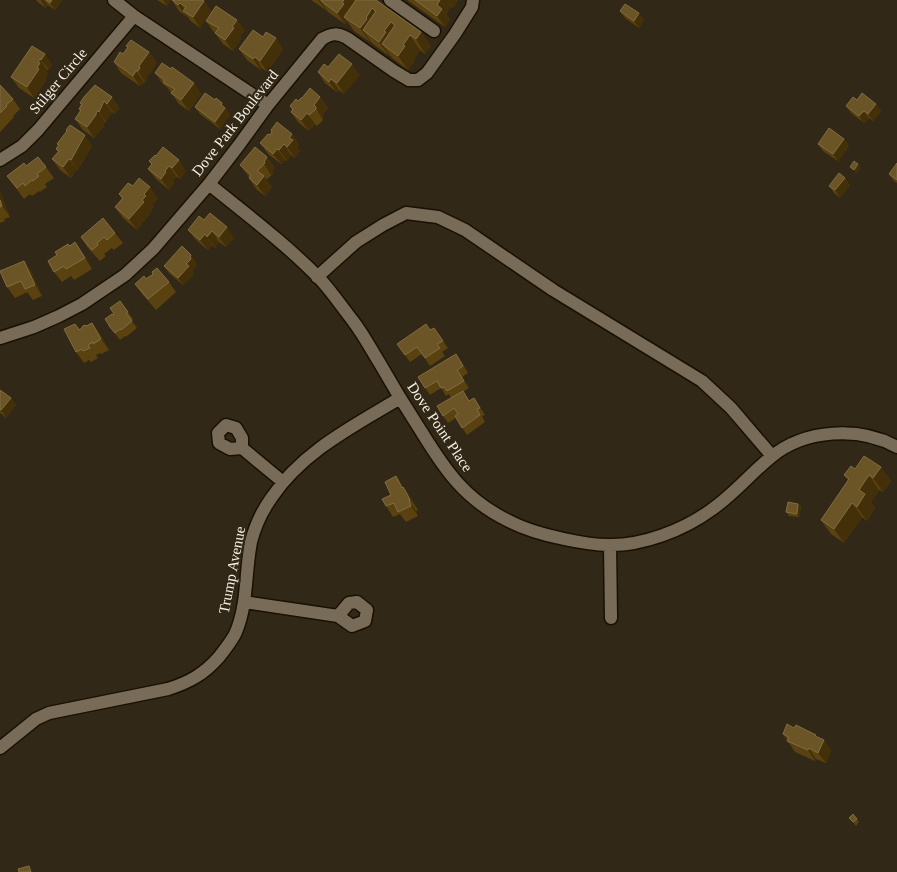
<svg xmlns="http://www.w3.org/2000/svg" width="897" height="872" viewBox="0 0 897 872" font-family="Georgia,serif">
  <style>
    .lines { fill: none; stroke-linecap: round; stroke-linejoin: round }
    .minor-casing { stroke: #1a1102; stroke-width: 15 }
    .minor { stroke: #786c59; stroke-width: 12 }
    .wall { fill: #5a4210 }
    .shaded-wall { fill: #433009 }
    .building { fill: #6b5527; stroke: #806d44 }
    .labels { text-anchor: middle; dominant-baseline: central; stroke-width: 4.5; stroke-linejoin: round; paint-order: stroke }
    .street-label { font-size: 15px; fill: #f6efe4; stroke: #322817 }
  </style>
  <rect width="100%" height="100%" fill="#322817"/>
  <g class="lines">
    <g class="minor-casing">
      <path id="minor" d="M114,0l20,16 134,89
        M390,0l44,31
        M0,160l22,-14 16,-16 96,-114
        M209,184c37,30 77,60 111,95 12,13 22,28 33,42 10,13 18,28 26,41 13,23 27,46 42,69 24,39 44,69 88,90 17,9 36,14 55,18 14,3 29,6 44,6 34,1 76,-15 103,-35 22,-15 39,-36 60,-53 34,-28 88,-31 126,-10
        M317,277l39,-35 27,-17 23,-12 32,4 27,13 88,60 149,91 29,27 41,48
        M0,338l34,-11 25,-11 23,-12 43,-29 28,-26 56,-65 30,-39 29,-40 54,-66c10,-6 15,-6 25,-1l47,33 15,9h9l9,-7 28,-39 17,-27 1,-7
        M242,448l-12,1 -11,-6 -1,-10 8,-8 10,3 6,10v10l41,34
        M610,545l1,73
        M244,602l94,14 14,10 13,-5 2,-11 -10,-8 -8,1 -11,13
        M0,748l36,-29 13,-6 119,-24c22,-7 36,-15 51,-32 6,-8 13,-16 17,-25 12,-29 9,-60 15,-90 4,-16 11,-31 21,-45 31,-46 82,-71 128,-99"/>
    </g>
    <use href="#minor" class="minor"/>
  </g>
  <path class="wall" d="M36,0h26l-7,10 -7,-5 -2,3 -7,-5z
    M157,0h14l-4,6z
    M172,0l32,1 7,10 -11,17 -9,-7 -5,-6v1l-7,-5z
    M311,0h65l45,32 10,14 -6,8 -5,-4 -6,9 1,1 -7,10 -16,-12 -2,-3 -1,1 -16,-12 -2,-2h-1l-16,-11 -7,-10 -2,3 -17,-12 -2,-3v1z
    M407,0h51l-5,8 -2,-2 -5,8 4,6 -5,7z
    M620,11l19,2 5,7 -5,8 -14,-10z
    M206,21l39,9 -5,7 1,2 -8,12 -10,-7 -8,-11 -2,-2z
    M263,37l20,12 -16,23 -5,-4 -1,2 -14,-10 -8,-11z
    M126,46l23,6 8,11 -10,14v2l-2,3h-1l-4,4 -19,-13 -7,-11 9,-8 5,-6z
    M45,54l7,11 -3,5h-2l-1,2 2,2 -3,4 1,2 -12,18 -15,-10 -8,-11z
    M328,67l32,8 -16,19 -5,-4 -2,2 -12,-9 -7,-11z
    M171,69l23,14 7,11 -12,17 -10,-7 -12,-17 -4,-3 -8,-11z
    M0,85l13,14 7,10 -7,7 1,1 -14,15z
    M112,97l7,11 -4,6 -3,-2 -6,10h-1l-1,2v2l-10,12 -11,-8 -8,-11 5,-8 -1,-2 2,-4 -1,-2z
    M320,97l8,11 -6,7 1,3v2l-6,6 -2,-2 -6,7 -11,-9 -7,-10 1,-2 -2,-4 8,-5z
    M857,100l24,11 -8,10 -4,-3 -5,5 -13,-10 -5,-7z
    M222,103l8,12 -10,14 -20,-15 -5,-7z
    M271,130l21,4 7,11 -2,2 3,4 -5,7 -4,-3 -4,6 -2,-1 -4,4 -13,-10 -8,-11 12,-11z
    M844,139l5,7 -11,15 -15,-10 -5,-7z
    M57,144l35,2 -14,24 -1,-1 -6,9 -11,-8 -8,-11 6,-7 -2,-3 2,-4z
    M156,156l30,15 -6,8 -3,-2 -5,4 2,2 -5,7 -13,-11 -8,-10 4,-5 -3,-3z
    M267,157l8,11 -3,4 1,2 -7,6 6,7 -7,9 -9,-7 -7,-11v-1l-9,-12z
    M897,163v20l-3,-2 -5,-7z
    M26,166l20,1 8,11 -9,6 2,3 -7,5 -1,-1 -7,5 -2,-2 -6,5 -17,-23z
    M845,178l5,7 -10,13 -6,-5 -5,-7z
    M133,186l25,12 -6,6 2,3 -4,4 1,1 -14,18 -14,-12 -8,-11 7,-8 -3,-5z
    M0,192l10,25 -6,2 1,2 -5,2z
    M204,220l30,18 -8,9 -7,-5 -4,6 -3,-3 -4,5 -12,-10 -8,-10z
    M115,233l8,10 -9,7 -2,-2 -8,6 2,2 -6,5 -12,-13 -7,-11z
    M83,253l9,16 -18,11 -3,-4 -9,6 -8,-10z
    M24,261l7,10 11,25 -9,4 -6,-8 -12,6 -8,-11z
    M196,262l-1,2 1,2 -4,5 2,3 -11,11 -14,-12 -5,-7z
    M151,276l18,6 7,10 -20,18 -13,-15 -8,-11z
    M120,301l13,18 -2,1 6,8 -11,9 -1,-1 -5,4 -11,-14 4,-11 1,-1z
    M92,323l8,11 9,16 -8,4 -1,-1 -4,2 2,3 -7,4 -2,-2 -5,3 -8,-11 -1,-28 5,5z
    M434,328l14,20 -6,4 3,4 -15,10 -8,-12 -12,8 -13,-18z
    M461,361l7,12 -6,4 7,11 -6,4 6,9 5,-3 11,17 -3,1 3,6 -18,13 -11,-17 -8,5 -5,-7 8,-18 -2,-4 -3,2 -5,-8 -11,7 -5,-7z
    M0,390l11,8 5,7 -10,13 -6,-5z
    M881,467l10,14 -8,11 -4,-2 -8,12 4,6 -8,13 -5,-4 -18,26 -13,-9 -10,-14 27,-40 -4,-5 11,-6z
    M396,476l18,27 4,7 -2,1 2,5 -12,6 -6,-8 -7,3 -7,-11 5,-11z
    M798,504l3,3 -2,10 -10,-1 -3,-4z
    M783,734l36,4 5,2 7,11 -5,12 -10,-4 -1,2 -20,-9z
    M849,818l8,1 2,3 -3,4z"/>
  <path class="shaded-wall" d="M41,0h3l4,5 -2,3 -5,-7z
    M52,0h10l-7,10 -5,-7z
    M163,0h8l-4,6z
    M318,0h14l-11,1 5,8v1z
    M344,0h10l2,4 -12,13 3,4 -2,3 -8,-11z
    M440,0h7l4,6 -5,8 4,6 -5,7 -8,-11v-11z
    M447,0h11l-5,8z
    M204,1l7,10 -11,17 -7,-11z
    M180,3l7,10 -4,-2 3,4v1l-8,-11z
    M372,8l10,14 -19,8 8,12h-1l-10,-14z
    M639,13l5,7 -5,8 -5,-7z
    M237,20l8,10 -5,7 1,2 -8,12 -8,-11 7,-13z
    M391,22l10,14 -19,8 8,11 -1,1 -10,-14 5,-11z
    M421,32l10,14 -6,8 -9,-15z
    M410,35l10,15 -6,9 1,1 -7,10 -10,-14 5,-11z
    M276,38l7,11 -16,23 -7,-11z
    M149,52l8,11 -10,14v2l-2,3 -7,-11 1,-5z
    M45,54l7,11 -3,5 -8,-10z
    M255,57l7,11 -1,2 -8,-11z
    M40,59l7,11 -1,2 2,2 -3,4 1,2 -12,18 -7,-11 10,-19 1,-6z
    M352,64l8,11 -16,19 -7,-11z
    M136,71l8,11 -4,4 -7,-10z
    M331,79l8,11 -2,2 -8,-10z
    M194,83l7,11 -12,17 -8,-11z
    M112,97l7,11 -4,6 -8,-10z
    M320,97l8,11 -6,7 1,3v2l-9,-15z
    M104,101l8,11 -6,10 -7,-10z
    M222,103l8,12 -10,14 -5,-7z
    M876,104l5,7 -8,10 -5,-7z
    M98,111l7,11 -1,2v2l-10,12 -7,-11z
    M864,111l5,7 -5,5 -5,-7z
    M307,113l8,11 -6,7 -8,-11z
    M292,134l7,11 -2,2 3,4 -5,7 -8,-11 2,-9z
    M85,135l7,11 -14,24 -7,-10z
    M844,139l5,7 -11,15 -5,-7z
    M284,144l7,11 -4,6 -8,-11z
    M277,149l8,11 -4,4 -8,-10z
    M267,157l8,11 -3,4 1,2 -2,1 -7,-11v-2z
    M69,159l8,10 -6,9 -8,-11z
    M179,160l7,11 -6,8 -8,-11z
    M858,164l3,4 -5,6 -2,-4z
    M169,166l8,11 -5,4 2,2 -5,7 -8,-11 4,-8z
    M264,176l8,11 -7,9 -8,-11z
    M845,178l5,7 -10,13 -5,-8z
    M150,187l8,11 -6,6 2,3 -4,4 1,1 -14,18 -8,-11 13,-19 2,-6z
    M0,192l1,1 9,24 -8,-11 -2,-6z
    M227,227l7,11 -8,9 -7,-10z
    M212,231l7,11 -4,6 -8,-11z
    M205,234l7,11 -4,5 -8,-10z
    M75,242l8,11 9,16 -7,-11z
    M191,255l5,7 -1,2 1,2 -4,5 2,3 -11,11 -5,-7z
    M24,261l7,10 11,25 -7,-11z
    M92,323l8,11 9,16 -8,-11z
    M11,398l5,7 -10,13 -5,-8z
    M881,467l10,14 -8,11 -10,-14z
    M869,475l10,15 -8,12 4,6 -8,13 -10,-14 2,-17z
    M396,476l18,27 4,7 -16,-22z
    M409,500l7,11 2,5 -7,-10z
    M852,503l10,14 -18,26 -10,-14z
    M798,504l3,3 -2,10 -2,-3z
    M816,735l6,8 2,-3 7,11 -5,12 -8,-10 -3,-17z
    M809,748l7,11 -1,2 -7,-11z"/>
  <path class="building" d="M46,0h6l-2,3z
    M172,0h31l1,1 -11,16 -10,-6 3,-4 -6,-4 -2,2z
    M321,0h23l-2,3 2,1 -7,9 -16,-12z
    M356,0h20l45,32 -5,7 -6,-4 -7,10 2,1 -7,10 -16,-12 13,-19 -4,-3 -7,9 2,1 -7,10 -16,-12 13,-19 -4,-3 -6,10 1,1 -7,9 -16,-11z
    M415,0h25l-3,5 5,4 -5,7z
    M625,4l14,9 -5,8 -14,-10z
    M216,6l21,14 -5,7 2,1 -9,12 -10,-7 4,-5 -13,-7z
    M253,30l10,7 3,-5 10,6 -16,23 -5,-4 -2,2 -14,-10z
    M131,40l18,12 -10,14 1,2 -2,3h-2l-3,5 -19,-14 6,-10 3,2 5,-7 -2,-1z
    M32,46l13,8 -4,6 -1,-1 -2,3 2,1 -3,5 2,1 -12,18 -16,-10z
    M339,54l13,10 -15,19 -6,-4 -2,3 -11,-10 6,-8 4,3z
    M162,63l9,6 1,-2 22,16 -13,17 -10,-7 4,-4 -11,-6v-4l-9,-6z
    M0,85l13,14 -7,6 1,1 -7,7z
    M95,85l17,12 -5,7 -3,-3 -5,11 -1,-1 -2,2v2l-9,12 -12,-8 6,-9 -2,-1 3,-5 -2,-1 4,-6z
    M310,88l10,9 -6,8 2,2v2l-7,6 -2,-2 -6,7 -10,-8 2,-3 -3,-3 6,-7 2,2 3,-3h1z
    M205,93l10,7 1,-2 6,5 -1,2 4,3 -10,14 -20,-15z
    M862,93l14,11 -8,10 -4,-3 -5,5 -13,-10 7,-9 4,3z
    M277,122l15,12 -3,4 4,2 -6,7 -3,-3 -5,6 -2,-1 -4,5 -13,-11 8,-9 2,1 2,-3 -1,-2z
    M70,125l15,10 -14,25 -2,-1 -6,8 -11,-8 7,-8 -3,-2 3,-4 -2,-1 10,-13 -1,-1z
    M829,128l15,11 -11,15 -15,-10z
    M163,147l16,13 -7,8 -3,-2 -4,5 1,1 -5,7 -13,-10 4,-5 -3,-3 6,-6 1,1z
    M255,147l12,10 -3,5 1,1 -8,8 7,5 -7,9 -8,-7 2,-3 -11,-10z
    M38,157l8,10 -9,7 2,2 -6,5 -1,-1 -7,6 -2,-3 -6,5 -10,-12 17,-13 2,3z
    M854,161l4,3 -4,6 -4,-3z
    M897,163v17l-8,-6z
    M839,173l6,5 -10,12 -6,-4z
    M139,178l11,9 -6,7 2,2 -4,4 2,2 -15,17 -14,-12 8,-9 -4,-4 9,-11 5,3z
    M0,200l2,6 -2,1z
    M210,213l17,14 -8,10 -7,-6 -5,6 -2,-3 -5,6 -12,-10 11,-14 5,4z
    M103,218l12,15 -8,7 -3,-3 -7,6 1,2 -6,5 -11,-13z
    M75,242l10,16 -19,11 -2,-3 -10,6 -6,-11 9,-6 -2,-3 13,-8 2,2z
    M182,246l9,9 -1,2 1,2 -5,5 3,2 -11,12 -14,-12z
    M24,261l11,24 -10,4 -4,-8 -14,6 -7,-16z
    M157,268l12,14 -21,17 -13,-15 9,-8 2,3 4,-3h1l2,-2 -1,-2z
    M120,301l8,11 -2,1 6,8 -11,9 -1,-1 -5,4 -6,-7v-1l-4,-6 7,-5 1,1 1,-1 -4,-6z
    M92,323l9,16 -8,5v-2l-5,3 2,3 -7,3 -1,-2 -6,3 -12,-23 11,-5 4,6 3,-2v-1l1,-1 2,-1 1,1z
    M426,324l4,6 4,-2 9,13 -6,3 3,4 -15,10 -8,-11 -12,8 -8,-11z
    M456,354l7,12 -6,4 7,11 -17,10 -3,-4 -3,1 -4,-7 -12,7 -7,-11z
    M0,390l11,8 -10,12 -1,-1z
    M463,391l6,10 5,-3 6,10 -3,1 3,6 -18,13 -7,-12 3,-2 -4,-6 -11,8 -6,-10z
    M864,456l17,11 -8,11 -4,-3 -10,15 6,4 -8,13 -5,-4 -18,26 -13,-9 28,-41 -5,-4 7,-9 4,3z
    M396,476l6,12 1,-1 3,5 4,8h-1l2,6 -13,6 -4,-9 -8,3 -4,-7 9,-4 -6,-13z
    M788,502l10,2 -1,10 -11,-2z
    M787,724l7,4 2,-3 20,10 -1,1 9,4 -6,13 -9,-5 -1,2 -21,-9 2,-4 -6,-3z
    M853,814l4,5 -4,3 -4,-4z
    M29,866l2,6h-12l-1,-3z"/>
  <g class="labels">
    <g class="street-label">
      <text transform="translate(58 81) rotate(-50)">Stilger Circle</text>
      <text transform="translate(235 123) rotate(-52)">Dove Park Boulevard</text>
      <text transform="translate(440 427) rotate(56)">Dove Point Place</text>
      <text transform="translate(232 570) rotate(-79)">Trump Avenue</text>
    </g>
  </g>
</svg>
